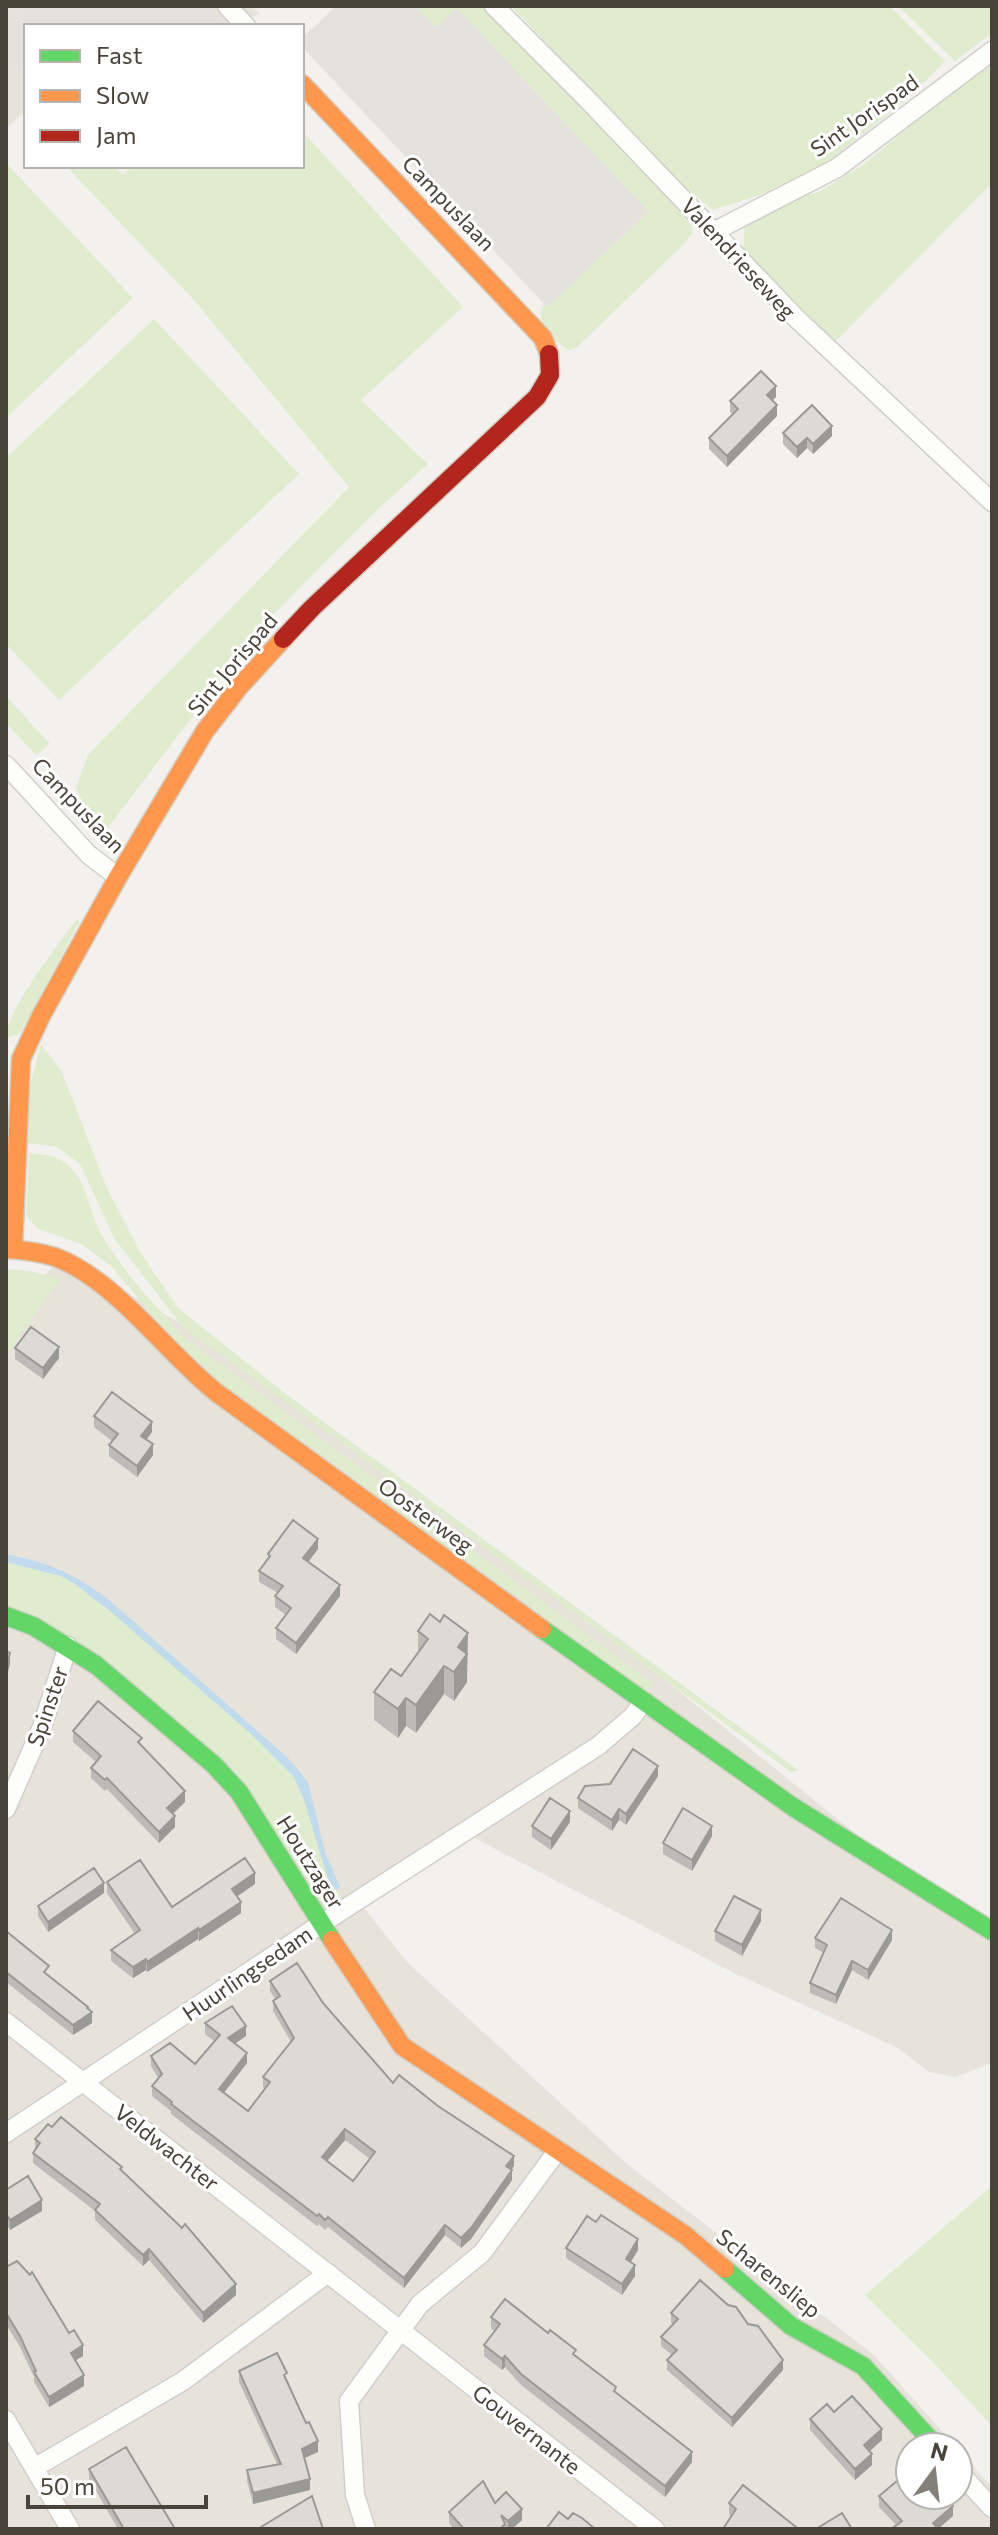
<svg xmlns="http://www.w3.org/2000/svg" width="998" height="2535" viewBox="0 0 998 2535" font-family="Commissioner,sans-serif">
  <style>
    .residential { fill: #e7e3db }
    .green { fill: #e0ecce }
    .parking { fill: #e5e2de }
    .water { fill: #c0dbee }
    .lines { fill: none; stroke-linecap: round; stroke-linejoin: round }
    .street-casing { stroke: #d1cfca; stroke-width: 21 }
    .fast-casing { stroke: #d2cec4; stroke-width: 21 }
    .slow-casing { stroke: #d2cec4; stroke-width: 21 }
    .jam-casing { stroke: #d2cec4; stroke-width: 21 }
    .street { stroke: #fdfdfc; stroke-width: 18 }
    .fast { stroke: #63d668; stroke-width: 18 }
    .slow { stroke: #ff974d; stroke-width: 18 }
    .jam { stroke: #b3261e; stroke-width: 18 }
    .wall { fill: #bdbbb7; fill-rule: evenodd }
    .shaded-wall { fill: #9a9995 }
    .building { fill: #dcdad5; stroke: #9a9995; stroke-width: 2; fill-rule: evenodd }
    .labels { text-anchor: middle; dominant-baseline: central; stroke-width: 6; stroke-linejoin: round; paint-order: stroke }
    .street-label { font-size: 22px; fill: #494339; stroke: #fff }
  </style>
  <rect width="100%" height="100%" fill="#f3f1ed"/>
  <path class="residential" d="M6,6h246l8,8 -36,12h-198v84l-20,19z
    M62,1255l132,76 469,347 329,266v119l-37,14 -26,-5 -31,-24 -164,-75 -260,-135 -110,70 43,54 220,202 247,191 82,92h-46v48h48v-46l34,38v42h-986v-1207z"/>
  <path class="green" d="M416,6h65l193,195 18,22v10l-8,11 -107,103 -8,3c-14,-8 -37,-29 -25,-46l3,3 101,-96 -190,-202 -22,19z
    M511,6h379l55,55 -34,35 -86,68 -65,31 -47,15 -34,-28z
    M898,6h94v27l-37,28z
    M992,59v124l-157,159 -92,-91 2,-29 19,-13 55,-17 44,-27z
    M302,131l161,176 -102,93 67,64 -50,45 -118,119 -160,210 -24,-50 12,-33 261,-268 -156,-188 -127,-133h47l10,9 10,-9h169z
    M6,163l127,135 -127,120z
    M154,319l145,155 -240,226 -53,-56v-186z
    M6,696l44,48 -14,11 -30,-32z
    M76,920l4,1 -60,113 -14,4c0,-28 52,-93 70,-118z
    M41,1044l21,28 44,114 34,66 38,56 112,89 508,373 -7,2 -609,-446 -68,-88 -34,-74 -23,-17 -29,-4 2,-57z
    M29,1153c15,1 28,2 40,13 18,16 20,45 31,66 22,39 55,73 85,106l468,345 -6,9 -427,-310 -48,-44 -61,-72 -28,-21 -46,-17 -11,-13z
    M6,1269l24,2 30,8 -54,77z
    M6,1562c19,4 42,6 59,16 50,29 101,82 146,121 24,21 68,53 84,80 23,37 19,89 52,123l-15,6 -10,-4 -66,-102 -250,-195z
    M992,2186v240l-60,-65 -67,-66z"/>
  <path class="parking" d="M25,6h183l19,20h-201v52l-20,-21v-33z
    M336,6h80l20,21 21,-19 192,204 -102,95 -245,-260v-9z"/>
  <path class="water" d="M6,1554c44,9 64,18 101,44l182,161 19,23 17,70 15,35 -4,3 -8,-11 -24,-79 -10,-23 -44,-44 -140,-122 -35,-27 -14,-8 -55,-14z"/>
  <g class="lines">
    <g class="street-casing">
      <path id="street" d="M227,6l19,20
        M494,6l92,92 210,220 196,184
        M715,231l122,-63 155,-117
        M6,765l83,90 29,22
        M6,1809l36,-82 26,-81
        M6,2022l649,507
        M6,2133l315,-209 277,-178 35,-30 10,-14
        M6,2420l64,109
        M34,2468l149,-87 145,-108
        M958,2471l34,37
        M366,2529l-11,-34 -6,-94 71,-97 62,-51 76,-103"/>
    </g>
    <g class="fast-casing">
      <path id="fast" d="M6,1616l27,10 63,39 118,100 25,27 93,148
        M542,1629l251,178 199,124
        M725,2269l66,57 72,40 74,81"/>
    </g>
    <g class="slow-casing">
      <path id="slow" d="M302,84l241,254 6,16
        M6,1249c17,1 33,3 49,8 60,22 111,96 162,136l325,236
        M13,1249l8,-190 20,-43 77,-139 87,-146 34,-44 44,-48
        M332,1940l70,106 283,189 40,34"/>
    </g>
    <g class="jam-casing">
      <path id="jam" d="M283,639l29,-31 225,-211 13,-22 -1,-21"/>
    </g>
    <use href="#street" class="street"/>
    <use href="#fast" class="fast"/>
    <use href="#slow" class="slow"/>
    <use href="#jam" class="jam"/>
  </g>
  <path class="wall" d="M776,397l-4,3 5,16 -50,51 -18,-18v-11l24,-24 -3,-2v-11z
    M783,433l49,3 -19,18 -6,-6 -10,10 -14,-14z
    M15,1348l44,10 -16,21 -28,-20z
    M94,1416l58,16 -6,8 7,15 -16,22 -28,-21v-11l3,-4 -18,-14z
    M318,1549l-10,13 32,34 -44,58 -20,-15v-11l10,-13 -11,-8v-11l3,-3 -19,-11v-11l9,-12v-5z
    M418,1631l50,30 -1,2v19l-13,19 -10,-7 -28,39 -10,-7 -8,12 -24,-18v-28l27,-16 17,-23z
    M73,1731l69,14 43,57 -12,12 2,13 -16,16 -52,-54 -2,2 -14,-13v-10l5,-6 -23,-20z
    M658,1776l-32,49 -7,-5 -7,11 -34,-23v-10l32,-14z
    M570,1822l-19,28 -19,-13v-11z
    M712,1836l-20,35 -29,-17v-11z
    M107,1882l65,25 83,-23 -18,12 4,17 -42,28 -1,-2 -51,33 -1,-2 -13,8 -22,-17v-11l24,-16 -28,-41z
    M104,1893l-56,39 -10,-16v-10z
    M761,1921l-19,35 -27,-15v-10z
    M6,1931l43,45 39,33 4,14 -19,12 -67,-53z
    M815,1938l77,2 -24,40 -16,-10 -16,34 -26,-11v-10l14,-30 -9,-5z
    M270,1981l53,22 70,80 121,83 -3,3 1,11 -41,59 -10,9 -16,-13 -41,53 -76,-61 -3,3 -6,-6 -2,2 -146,-112v-3l-19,-15v-10l6,-8 -7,-12v-10l44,8 19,-23 -9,-7v-11l41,13 -11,8 12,19 -23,30 24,18 17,-23 -2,-1v-10l28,-35 -18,-31v-10l2,-2 -5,-8zM345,2140l25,19 -17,22 -26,-20z
    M35,2139l87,32 114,124 -33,28 -54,-63 -6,6 -48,-46v-9l-62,-48v-10l2,-3z
    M6,2190l36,21 -32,19 -4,-6z
    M566,2248l72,2 -8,12 5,14 -13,19 -56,-37z
    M6,2267l77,89 -7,4 8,26 -35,21 -15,-25v-5l-14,-30 -14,-23z
    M671,2313l112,57 -51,57 -65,-57v-10l5,-5 -11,-9v-9l12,-13 -2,-1z
    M491,2317l85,39 116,106 -27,35 -144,-112 -16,-18 -3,3 -18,-14v-11l10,-14 -3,-3z
    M239,2371l48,9 31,72 -13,6 5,32 -57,14 -6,-23v-11l30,-6 -38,-82z
    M834,2412l48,28 -12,11 2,14 -17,15 -45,-50v-11z
    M89,2469l86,60h-57l-29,-50z
    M904,2490l49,26 -57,9 -17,-18v-11z
    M495,2503l27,17 -10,9h-58l-5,-6v-11z
    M729,2503l67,26 -65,-13 -2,-2z"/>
  <path class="shaded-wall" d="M776,386v11l-9,9v-11z
    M777,405v11l-50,51v-11z
    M832,426v10l-19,18v-10z
    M807,438v10l-10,10v-11z
    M59,1347v11l-16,21v-11z
    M152,1422v10l-11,15v-11z
    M153,1444v11l-16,22v-11z
    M318,1539v10l-15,20v-11z
    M340,1585v11l-44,58v-11z
    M468,1633l-1,49 -13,19v-29l4,-25z
    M10,1653v11l-4,16v-11z
    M444,1666v28l-28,39v-28z
    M406,1698v28l-8,12v-29z
    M658,1766v10l-32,49v-11z
    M185,1791v11l-18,17v-11z
    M619,1809v11l-7,11v-11z
    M570,1811v11l-19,28v-11z
    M175,1816v11l-16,16v-11z
    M712,1826v10l-20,35v-11z
    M255,1873v11l-23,16v-11z
    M104,1883v10l-56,39v-10z
    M241,1902v11l-42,28v-11z
    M761,1910v11l-19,35v-11z
    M198,1928v11l-51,33v-10z
    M892,1930v10l-24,40v-10z
    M146,1959v11l-13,8v-11z
    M852,1961v9l-16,34v-9z
    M88,2007v7l4,-2v11l-19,12v-10z
    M246,2026v10l-18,12v-10z
    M247,2053v10l-28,36v-10z
    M8,2076v11l-2,2v-11z
    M345,2129v11l-23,27v-10z
    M514,2156v10l-8,11v-11z
    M512,2170v10l-41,59 -10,9v-10z
    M42,2200v11l-32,19v-10z
    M445,2225v10l-41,53v-10z
    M638,2239v11l-12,20v-11z
    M149,2249v11l-6,6v-11z
    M635,2265v11l-13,19v-11z
    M236,2284v11l-33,28v-10z
    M83,2345v11l-12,7v-10z
    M505,2356v11l-3,3v-11z
    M783,2360v10l-51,57v-9z
    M84,2375v11l-35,21v-10z
    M882,2429v11l-18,16v-11z
    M318,2441v11l-16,7v-10z
    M692,2452v10l-27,35v-11z
    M872,2454v11l-17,15v-11z
    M310,2479v11l-57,14v-11z
    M953,2506v10l-15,13 -5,-6z
    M522,2509v11l-10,9h-4v-8z"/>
  <path class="building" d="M761,371l15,15 -9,9 10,10 -50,51 -18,-18 29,-29 -8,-8z
    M812,405l20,21 -19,18 -6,-6 -10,9 -14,-14z
    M31,1327l28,20 -16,21 -28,-20z
    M112,1392l40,30 -11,14 12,8 -16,22 -28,-21 9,-11 -24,-18z
    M293,1520l25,19 -15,19 37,27 -44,58 -20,-15 15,-20 -16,-12 8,-10 -24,-15 11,-15 -2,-2z
    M430,1614l10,8 4,-7 24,18 -10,14 9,7 -13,18 -10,-6 -28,39 -10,-7 -8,11 -24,-17 17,-23 10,7 27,-37 -10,-8z
    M6,1651l4,2 -4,16z
    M98,1701l44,37 -4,4 47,49 -18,17 8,8 -16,16 -52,-54 -2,2 -14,-12 10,-12 -28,-25z
    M633,1749l25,17 -32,48 -7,-5 -7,11 -34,-22 7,-12 25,-2z
    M550,1798l20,13 -19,28 -19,-13z
    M683,1808l29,18 -20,34 -29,-17z
    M245,1858l10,15 -23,16 9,13 -42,28 -1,-2 -51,34 -1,-3 -13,8 -22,-17 29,-20 -33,-48 33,-22 32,47z
    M94,1868l10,15 -56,39 -10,-16z
    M734,1896l27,14 -19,35 -27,-14z
    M841,1898l51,32 -24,40 -16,-9 -16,34 -26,-12 17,-38 -12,-7z
    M6,1931l43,35 -5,6 44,35 -1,1 5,4 -19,13 -67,-53z
    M297,1963l26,40 70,80 6,-8 39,31 76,50 -8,10 6,4 -41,58 -10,10 -16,-13 -41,53 -76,-61 -3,3 -6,-6 -2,2 -146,-112 1,-2 -20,-16 10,-12 -11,-18 19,-13 25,21 25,-29 -15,-12 27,-17 14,20 -18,12 19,15 -28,36 29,22 22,-29 -7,-5 31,-39 -21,-37 7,-5 -10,-15zM345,2129l30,23 -22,29 -31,-24z
    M61,2117l61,50 -2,2 62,59 3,-4 51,60 -33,29 -54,-64 -6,6 -48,-45 5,-6 -67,-51 7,-10 -5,-4 13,-15 4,3z
    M28,2176l14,24 -32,20 -4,-6v-24z
    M601,2215l37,24 -12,20 9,6 -13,19 -56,-36 21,-32 9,6z
    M17,2261l13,14 2,-3 37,61 5,-3 9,15 -12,8 13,22 -35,22 -15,-25 2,-1 -16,-35 -14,-23v-46z
    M700,2280l28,25 8,2 12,17 10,2 25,34 -51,58 -65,-58 10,-10 -16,-13 17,-18 -7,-6z
    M505,2299l43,34 2,-3 26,20 -3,4 43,33 -2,4 78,61 -27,34 -144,-112 -16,-18 -3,3 -18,-14 16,-21 -9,-7z
    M277,2353l10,20 -3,2 22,48 3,-1 9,19 -16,8 8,30 -57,14 -6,-23 34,-6 -42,-93z
    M852,2396l30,33 -18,16 8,9 -17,15 -45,-50 17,-15 7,8z
    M126,2447l49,82h-51l-35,-60z
    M483,2481l12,22 11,-11 16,17 -14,12 -7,-6 4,9 -5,5h-36l-15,-17z
    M897,2481l7,9 6,-6v11h32l11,11 -20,17 5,6h-47l11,-8 -23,-25z
    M743,2485l53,42 -1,2h-72l13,-20 -7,-6z
    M312,2496l11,33h-62v-2z
    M559,2512l9,7 5,-6 9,5 13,11h-49z
    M842,2513l10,16h-36z"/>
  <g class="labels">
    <g class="street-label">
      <text transform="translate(864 115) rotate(-35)">Sint Jorispad</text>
      <text transform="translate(449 203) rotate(46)">Campuslaan</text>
      <text transform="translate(739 258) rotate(47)">Valendrieseweg</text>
      <text transform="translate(232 664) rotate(-50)">Sint Jorispad</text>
      <text transform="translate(79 805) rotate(46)">Campuslaan</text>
      <text transform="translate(426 1515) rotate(36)">Oosterweg</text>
      <text transform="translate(47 1706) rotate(-71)">Spinster</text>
      <text transform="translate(311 1862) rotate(58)">Houtzager</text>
      <text transform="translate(247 1973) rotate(-34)">Huurlingsedam</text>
      <text transform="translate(167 2147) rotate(38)">Veldwachter</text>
      <text transform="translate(769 2273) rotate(39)">Scharensliep</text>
      <text transform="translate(527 2429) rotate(38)">Gouvernante</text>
    </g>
  </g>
  <rect width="998" height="2535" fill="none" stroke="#494339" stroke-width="16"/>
  <rect x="24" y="24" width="280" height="144" fill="#ffffff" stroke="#b6b4b0" stroke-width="2"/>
  <rect x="40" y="50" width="40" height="12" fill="#63d668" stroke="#b6b4b0" stroke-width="2"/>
  <text x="96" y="64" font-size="24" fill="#494339">Fast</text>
  <rect x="40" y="90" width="40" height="12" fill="#ff974d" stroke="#b6b4b0" stroke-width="2"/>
  <text x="96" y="104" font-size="24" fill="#494339">Slow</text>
  <rect x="40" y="130" width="40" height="12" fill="#b3261e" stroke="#b6b4b0" stroke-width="2"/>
  <text x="96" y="144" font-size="24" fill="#494339">Jam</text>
  <g transform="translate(934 2471) rotate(15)"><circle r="38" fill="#ffffff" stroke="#b6b4b0" stroke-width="2"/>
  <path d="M0-6L14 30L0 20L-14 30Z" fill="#848078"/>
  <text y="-12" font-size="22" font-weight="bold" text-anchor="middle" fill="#494339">N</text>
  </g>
  <path d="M28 2495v12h178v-12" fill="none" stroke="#494339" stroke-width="4"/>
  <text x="40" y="2495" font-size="24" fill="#494339" stroke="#ffffff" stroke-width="6" paint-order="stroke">50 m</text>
</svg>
